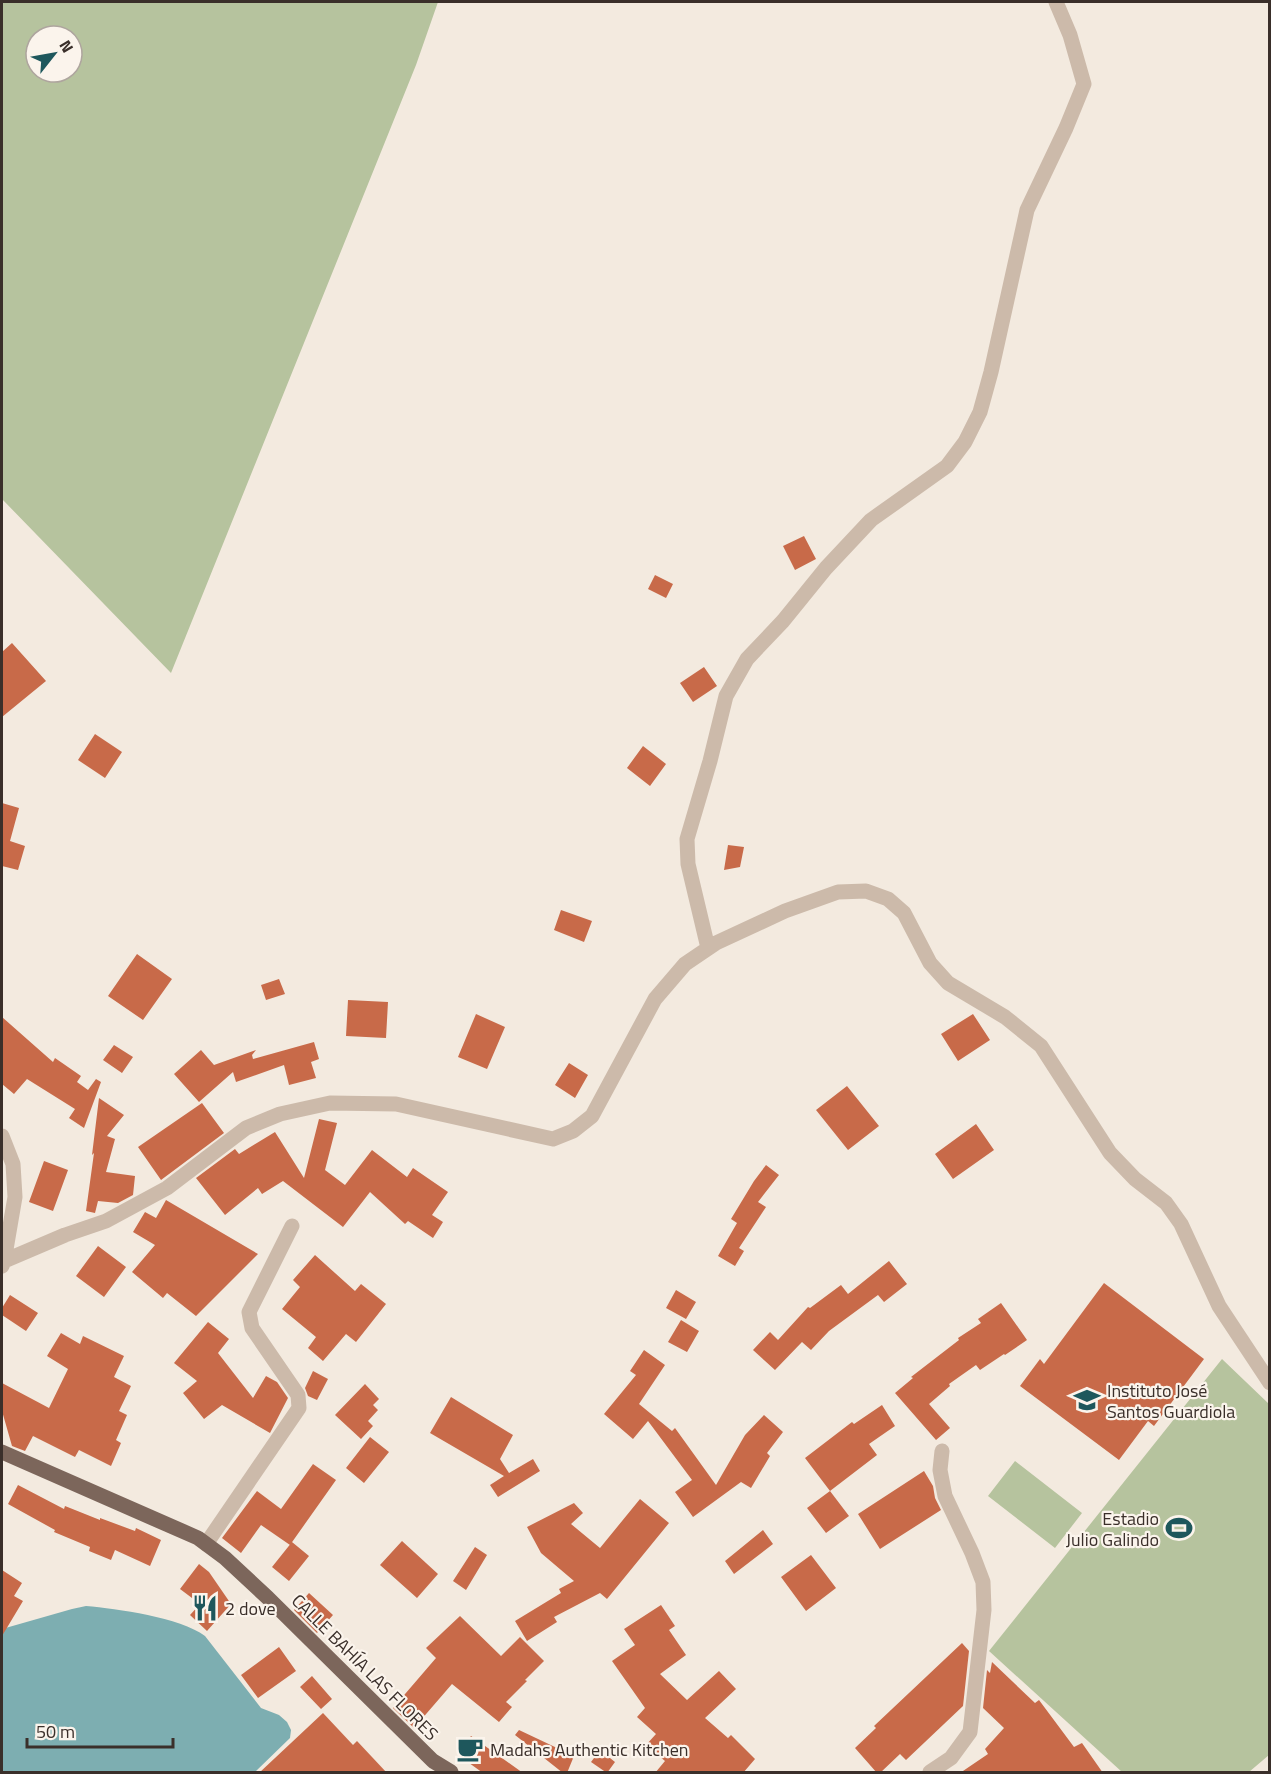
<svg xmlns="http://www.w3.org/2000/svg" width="1271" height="1774" viewBox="0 0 1271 1774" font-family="'Titillium Web',sans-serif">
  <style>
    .green { fill: #b6c39e; fill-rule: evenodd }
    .water { fill: #7daeb1 }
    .building { fill: #c86a49 }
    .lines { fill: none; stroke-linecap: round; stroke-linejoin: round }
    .minor { stroke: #ccbaaa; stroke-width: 15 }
    .major { stroke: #7c665b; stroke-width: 15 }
    .labels { text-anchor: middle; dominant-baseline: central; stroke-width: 4.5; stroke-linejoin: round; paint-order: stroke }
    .poi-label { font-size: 18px; fill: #3a2f2a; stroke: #fbf4ec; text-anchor: start }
    .street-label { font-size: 18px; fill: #3a2f2a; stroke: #fbf4ec }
  </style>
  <rect width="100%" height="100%" fill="#f3eadf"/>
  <path class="green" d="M2,2h436l-22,63 -245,608 -169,-174zM36,36h36v36h-36z
    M1222,1359l47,45v351l-20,17h-127l-133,-121z
    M1015,1461l67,52 -27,35 -67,-52z"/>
  <path class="water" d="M86,1606c31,3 94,11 119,30l56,72 18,7 8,7 4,8 -1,8 -35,34h-253v-143l70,-20z"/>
  <path class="building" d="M804,536l12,23 -21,11 -12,-24z
    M655,575l18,9 -7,14 -18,-9z
    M12,643l34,38 -44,36v-65z
    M704,667l13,19 -24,16 -13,-19z
    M95,734l27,18 -17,26 -27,-18z
    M643,746l23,18 -16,22 -23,-18z
    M2,803l17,5 -9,33 15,5 -7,24 -16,-4z
    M728,845l16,2 -4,20 -16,3z
    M561,910l31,11 -8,21 -30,-12z
    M137,954l35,25 -29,41 -35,-24z
    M279,979l6,15 -19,6 -5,-15z
    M348,1000l40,2 -2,36 -40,-2z
    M476,1014l29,13 -18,42 -29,-12z
    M973,1014l17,26 -32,21 -17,-27z
    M2,1017l51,45 2,-4 26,18 -4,6 11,8 8,-11 5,3 -17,46 -15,-10 6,-9 -48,-30 -13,15 -12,-10z
    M314,1042l5,17 -8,3 5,16 -27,7 -5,-20 -48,17 -3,-10 -34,30 -25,-28 27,-24 13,15 42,-15 -4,5 1,4z
    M114,1045l19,12 -11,16 -19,-13z
    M569,1063l19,12 -13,23 -20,-13z
    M847,1086l32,40 -31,24 -32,-40z
    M99,1098l25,17 -17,21 8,3 -9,33 29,4 -2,19 -15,8 -20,-2 -3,12 -9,-2 8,-58 -2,2z
    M202,1103l22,30 -63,47 -23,-33z
    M319,1119l18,4 -12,47 20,15 27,-35 35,27 6,-9 35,24 -16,23 11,7 -10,16 -25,-17 -3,3 -35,-32 -27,35 -60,-46 -21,13 -4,-6 -33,27 -29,-37 39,-29 4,5 36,-22 29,46z
    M976,1124l18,26 -41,29 -18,-25z
    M44,1161l24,9 -15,41 -24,-9z
    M766,1165l13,10 -21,27 8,5 -27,41 5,3 -9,15 -17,-10 19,-33 -6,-4 23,-38z
    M166,1200l92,54 -62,62 -29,-23 -4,5 -31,-26 23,-27 -22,-13 12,-20 11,6z
    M98,1246l28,21 -22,30 -28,-21z
    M315,1255l40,36 6,-7 25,20 -30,38 -10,-8 -23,27 -15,-13 8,-11 -34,-28 18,-22 -7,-7z
    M889,1261l18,23 -23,18 -6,-7 -49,36 -18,19 -9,-8 -27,28 -22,-20 17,-18 8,8 30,-33 2,1 31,-23 7,9z
    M1104,1283l100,76 -50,67 -6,-5 -29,39 -99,-74 20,-27 4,5z
    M676,1290l20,12 -10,17 -20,-11z
    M10,1295l28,18 -12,18 -24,-16v-7z
    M1001,1303l26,37 -22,15 -1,-1 -24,16 -4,-5 -27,19 1,2 -21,18 21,24 -14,12 -41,-47 18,-15 -2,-1 48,-37 -1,-2 23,-15 -3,-4z
    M681,1320l18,11 -12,21 -19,-10z
    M208,1322l21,17 -11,14 35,45 13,-22 11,6 11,16 -18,35 -48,-28 -18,14 -21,-26 14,-12 -23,-18z
    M61,1333l19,11 3,-8 41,20 -10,21 17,9 -12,25 8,4 -11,25 5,3 -10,23 -32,-16 -4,7 -42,-21 -8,15 -13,-5 -10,-35v-28l47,25 19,-39 -21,-13z
    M644,1350l21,15 -26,39 33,27 3,-3 41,57 29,-50 19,-20 19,17 -16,21 3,3 -19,32 -10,-6 -48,35 -18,-25 17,-12 -44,-59 -15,18 -29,-25 32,-39 -6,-4z
    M313,1371l15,8 -11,21 -9,-4 -3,-8z
    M365,1384l14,15 -6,6 5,5 -10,11 5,5 -12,13 -26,-24z
    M451,1397l62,38 -13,24 9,14 24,-14 7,12 -42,26 -8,-12 14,-9 -74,-43z
    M882,1405l13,21 -26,18 8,11 -47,36 -25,-33 47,-36 2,2z
    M370,1437l19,15 -25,31 -18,-15z
    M313,1464l23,16 -46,65 -29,-20 -20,28 -19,-15 35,-47 24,18z
    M924,1471l9,15 2,12 6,12 -61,39 -22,-35z
    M18,1485l46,24 1,-3 35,14v-2l35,13 1,-3 25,12 -11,26 -35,-16 -4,10 -22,-9 1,-4 -36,-15 1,-2 -47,-26z
    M830,1491l19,25 -23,17 -19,-25z
    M640,1499l29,24 -62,76 -7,-6 -46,24 3,5 -30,19 -12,-20 46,-28 -2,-4 15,-8 -33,-28 -14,-26 47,-24 9,10 -12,11 29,24z
    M763,1530l10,14 -39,30 -9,-13z
    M402,1541l36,33 -21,24 -37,-33z
    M292,1542l17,14 -20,25 -17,-14z
    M475,1547l12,8 -21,35 -13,-9z
    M811,1555l25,33 -30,23 -25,-34z
    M199,1564l10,8 22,32 -24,27 -17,-16 10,-11 -20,-15z
    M2,1570l20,13 -8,13 9,5 -21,35z
    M309,1593l24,22 -16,18 -23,-23z
    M661,1605l14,21 -6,4 17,25 -26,19 27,26 32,-29 17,18 -31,29 23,20 3,-3 24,24 -12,14h-88l10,-12 -19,-16 10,-11 -19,-17 8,-9 -33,-47 23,-16 -11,-16z
    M460,1616l41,40 19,-19 24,24 -19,19 2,1 -21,21 6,5 -13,15 -47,-38 -38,44 -21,-20 43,-50 -10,-10z
    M962,1643l7,8 -6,55 -57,54 -6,-6 -20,19h-3l-22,-25 21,-20 -2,-2z
    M279,1647l17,24 -38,27 -17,-23z
    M992,1662l43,41 4,-3 35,47 8,-4 21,30h-143l28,-19 -3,-5 19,-21 -21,-20 4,-38 3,3z
    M312,1676l20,23 -11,10 -21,-22z
    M323,1713l30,32 4,-4 30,32h-128z
    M519,1730l55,26 -7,17h-4l-48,-38z
    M471,1736l52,37h-40l-25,-18z
    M600,1750l15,12 -8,11 -16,-11z"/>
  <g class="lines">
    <path class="minor" d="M708,948l-20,-84 -1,-25 23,-78 16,-65 21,-37 36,-38 43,-53 45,-48 76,-54 18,-24 15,-30 11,-40 36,-162 39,-82 18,-44 -14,-49 -14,-33
      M2,1136l11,28 2,33 -11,64
      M2,1266l2,-5 61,-26 41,-14 61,-33 79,-60 34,-14 50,-11 66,1 157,35 20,-8 19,-15 63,-117 30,-35 31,-21 69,-32 53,-19 28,-1 22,8 16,14 26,50 18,20 57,34 36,29 69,107 25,26 31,24 15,21 38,82 51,77
      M206,1544l93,-136 -1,-13 -46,-67 -3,-16 43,-86
      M930,1772l21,-14 19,-26 14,-122 -1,-28 -11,-29 -27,-57 -5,-26 2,-19"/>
    <path class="major" d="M2,1452l196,86 27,20 43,40 165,163 18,11"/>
  </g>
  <defs>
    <g id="school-bare" transform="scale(2.07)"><path d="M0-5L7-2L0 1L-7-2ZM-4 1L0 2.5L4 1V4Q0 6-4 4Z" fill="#1e575c" stroke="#fbf4ec" stroke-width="2.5" paint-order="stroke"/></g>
    <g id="stadium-bare" transform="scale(2.07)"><path d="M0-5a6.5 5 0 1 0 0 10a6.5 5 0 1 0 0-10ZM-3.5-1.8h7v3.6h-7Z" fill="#1e575c" stroke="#fbf4ec" stroke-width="2.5" paint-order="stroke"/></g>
    <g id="restaurant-bare" transform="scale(2.07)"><path d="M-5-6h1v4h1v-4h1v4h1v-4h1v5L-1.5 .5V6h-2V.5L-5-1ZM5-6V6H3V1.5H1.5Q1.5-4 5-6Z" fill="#1e575c" stroke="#fbf4ec" stroke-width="2.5" paint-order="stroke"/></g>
    <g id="cafe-bare" transform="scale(2.07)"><path d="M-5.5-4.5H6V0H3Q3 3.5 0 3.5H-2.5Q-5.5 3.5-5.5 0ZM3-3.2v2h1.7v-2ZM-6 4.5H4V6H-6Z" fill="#1e575c" stroke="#fbf4ec" stroke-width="2.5" paint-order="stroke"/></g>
  </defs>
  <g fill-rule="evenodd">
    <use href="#school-bare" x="1087" y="1400"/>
    <use href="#stadium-bare" x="1179" y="1528"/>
    <use href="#restaurant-bare" x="205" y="1608"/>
    <use href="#cafe-bare" x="470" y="1749"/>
  </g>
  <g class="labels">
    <g class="poi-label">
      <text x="1107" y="1390">Instituto José<tspan x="1107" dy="21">Santos Guardiola</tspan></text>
      <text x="1159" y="1518" text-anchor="end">Estadio<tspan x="1159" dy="21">Julio Galindo</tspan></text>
      <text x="225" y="1608">2 dove</text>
      <text x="490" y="1749">Madahs Authentic Kitchen</text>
    </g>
    <g class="street-label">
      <text transform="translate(365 1667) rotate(45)">CALLE BAHÍA LAS FLORES</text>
    </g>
  </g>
  <rect width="1271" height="1774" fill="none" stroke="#3a2f2a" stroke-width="6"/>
  <g transform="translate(54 54) rotate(59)"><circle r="28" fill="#fbf4ec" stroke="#aea59e" stroke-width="1.5"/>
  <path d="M0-4.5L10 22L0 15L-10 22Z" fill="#1e575c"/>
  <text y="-9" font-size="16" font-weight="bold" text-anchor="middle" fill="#3a2f2a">N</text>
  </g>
  <path d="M27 1738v9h146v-9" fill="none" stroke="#3a2f2a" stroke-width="3"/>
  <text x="36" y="1738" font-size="18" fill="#3a2f2a" stroke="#fbf4ec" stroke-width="4.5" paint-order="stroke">50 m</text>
</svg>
